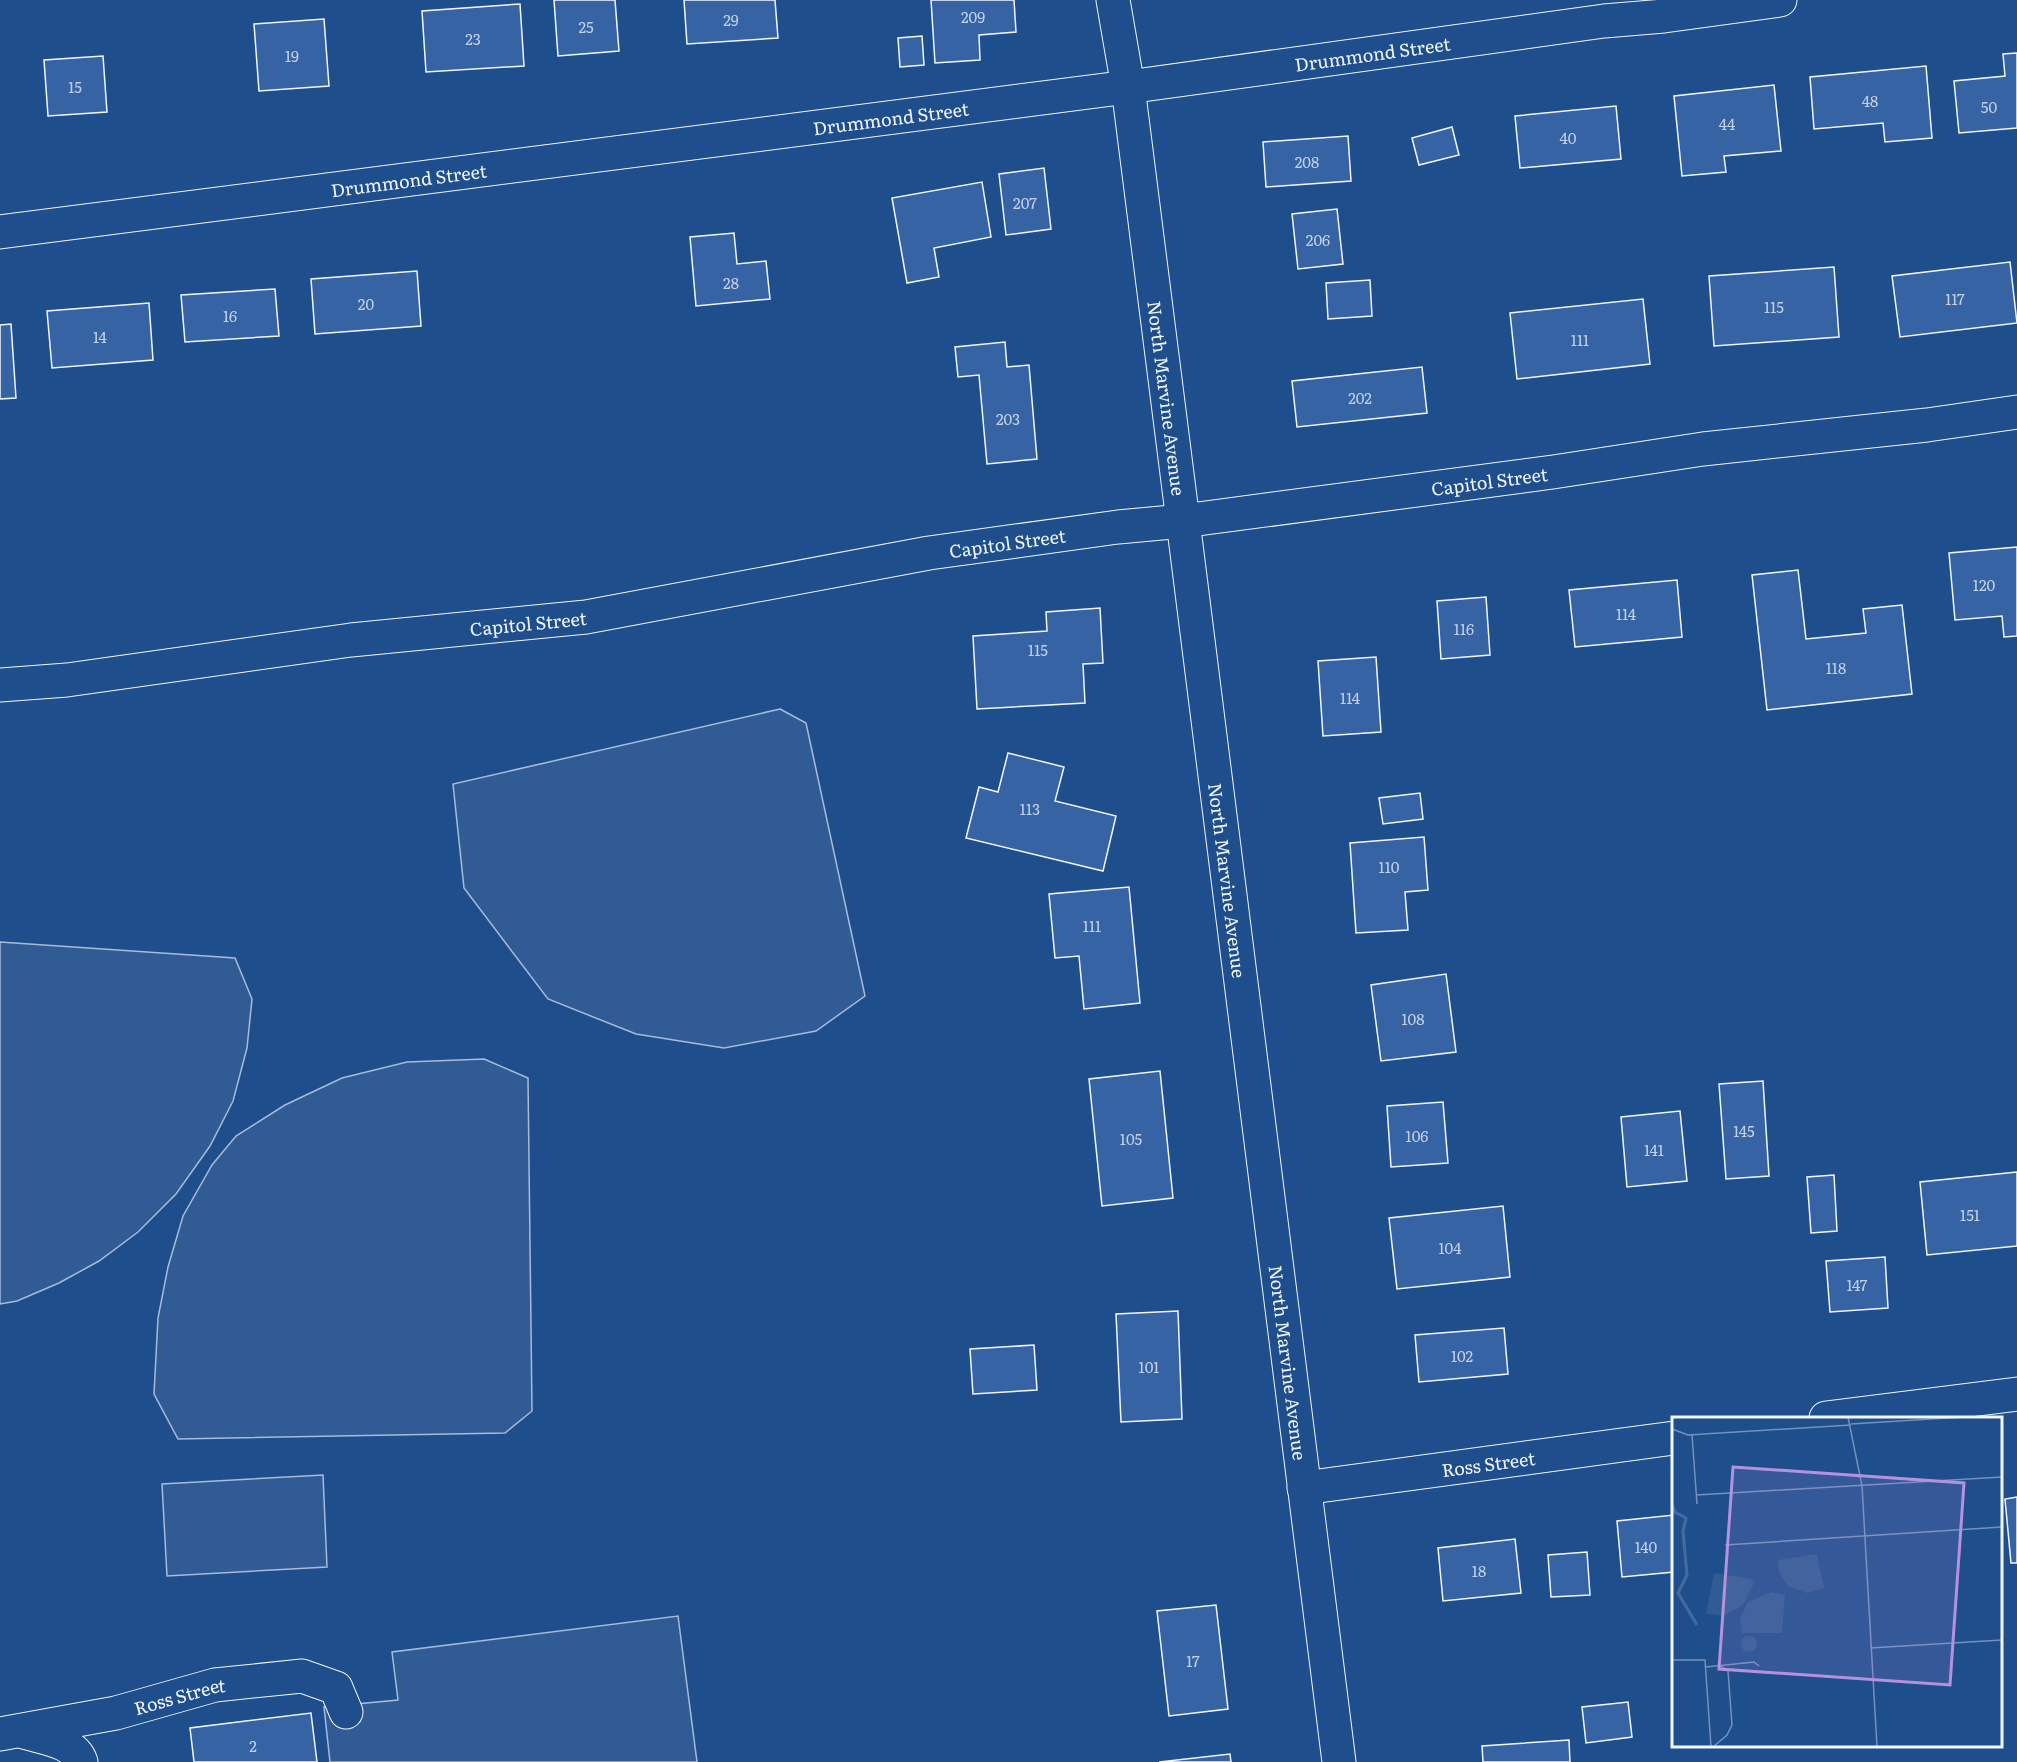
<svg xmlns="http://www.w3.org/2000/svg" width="2017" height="1762" viewBox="0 0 2017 1762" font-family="Literata,serif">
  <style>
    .built { fill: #305b95; stroke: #a8bbd7; stroke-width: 1.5 }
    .building { fill: #3563a3; stroke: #f2f6ff; stroke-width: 1.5 }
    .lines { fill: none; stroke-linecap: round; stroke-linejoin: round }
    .street-casing { stroke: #f2f6ff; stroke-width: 35 }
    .street { stroke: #1f4e8c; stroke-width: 33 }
    .labels { text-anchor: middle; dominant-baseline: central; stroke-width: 4.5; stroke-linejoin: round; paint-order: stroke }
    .number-label { font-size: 15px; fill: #c3d1e8 }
    .street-label { font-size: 18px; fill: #f2f6ff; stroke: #1f4e8c }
    .inset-river { fill: none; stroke: #446ba0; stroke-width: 3 }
    .inset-road { fill: none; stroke: #7391ba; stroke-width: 1.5 }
    .view { fill: #b691df; fill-opacity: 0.15; stroke: #b691df; stroke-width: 3 }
    .inset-edge { fill: none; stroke: #f2f6ff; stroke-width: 3 }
  </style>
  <rect width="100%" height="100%" fill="#1f4e8c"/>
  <path class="built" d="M780,709l26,14 59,273 -49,35 -92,17 -88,-14 -88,-35 -84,-111 -11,-104z
    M0,942l235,16 17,41 -5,49 -14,53 -23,45 -34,48 -38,38 -39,29 -40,22 -42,18 -17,3z
    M484,1059l44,19 4,333 -27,22 -327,6 -24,-45 4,-76 10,-51 15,-51 29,-51 24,-29 49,-31 57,-27 65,-16z
    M323,1475l4,92 -160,9 -5,-92z
    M678,1616l19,146h-367l-6,-55 74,-7 -6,-48z"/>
  <path class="building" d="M554,0h61l4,51 -61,5z
    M684,0h91l3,38 -91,6z
    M931,0h83l2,32 -37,3 1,25 -45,3z
    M520,4l4,62 -98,6 -4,-61z
    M324,19l5,67 -70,5 -5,-67z
    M922,36l2,29 -24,2 -2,-29z
    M2017,53v75l-58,5 -5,-52 51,-5 -2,-22z
    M103,56l4,56 -59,4 -4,-56z
    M1926,66l6,72 -47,4 -2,-19 -69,6 -4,-52z
    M1774,85l7,66 -57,5 2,16 -44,4 -8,-80z
    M1616,106l5,53 -101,9 -5,-52z
    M1452,127l7,28 -40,10 -7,-27z
    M1348,136l3,45 -85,6 -3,-45z
    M1044,168l7,61 -45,6 -7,-61z
    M982,182l9,55 -57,11 5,29 -32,6 -15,-85z
    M1337,209l6,55 -45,5 -6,-55z
    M734,233l3,31 29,-3 4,38 -74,7 -6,-69z
    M2010,262l7,61 -117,14 -8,-61z
    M1834,267l5,70 -125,9 -5,-70z
    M417,271l4,55 -106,8 -4,-55z
    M1370,280l2,36 -44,3 -2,-36z
    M275,289l4,47 -94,6 -4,-47z
    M1643,299l7,65 -133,15 -7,-66z
    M149,303l4,57 -101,8 -5,-57z
    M11,324l5,74 -16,1v-74z
    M1005,342l2,25 22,-2 8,94 -50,5 -8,-89 -21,2 -3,-30z
    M1422,367l5,46 -130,14 -5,-46z
    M2017,547v89l-13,1 -2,-21 -47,4 -6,-67z
    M1798,570l8,69 60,-6 -3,-24 39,-4 10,89 -145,16 -15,-135z
    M1677,580l5,57 -107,10 -6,-57z
    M1486,597l4,58 -49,4 -4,-58z
    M1100,608l3,55 -20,1 2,39 -108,6 -4,-73 74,-5 -1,-19z
    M1376,657l5,75 -58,4 -5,-75z
    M1008,753l56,14 -9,34 61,15 -13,55 -137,-33 13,-51 19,5z
    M1420,793l3,26 -40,5 -4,-26z
    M1424,837l4,53 -23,2 3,38 -52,3 -6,-90z
    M1129,887l11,116 -56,6 -5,-53 -24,2 -6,-64z
    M1446,974l10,78 -75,9 -10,-76z
    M1160,1071l13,127 -71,8 -13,-127z
    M1763,1081l6,95 -43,3 -7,-95z
    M1443,1102l5,61 -57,4 -4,-61z
    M1680,1111l7,70 -60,6 -6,-70z
    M2017,1172v74l-90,9 -7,-73z
    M1834,1175l3,56 -26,2 -4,-56z
    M1503,1206l7,71 -113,12 -8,-71z
    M1885,1257l3,51 -58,4 -4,-51z
    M1178,1311l4,108 -61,3 -5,-108z
    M1504,1328l4,46 -89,8 -4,-47z
    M1034,1345l3,45 -64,4 -3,-45z
    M2017,1497v66h-6l-6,-64z
    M1674,1515v57l-52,5 -5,-56z
    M1515,1539l6,54 -78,8 -5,-53z
    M1587,1552l3,43 -39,2 -3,-42z
    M1216,1605l12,104 -59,7 -12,-105z
    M1628,1702l4,35 -46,6 -4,-36z
    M311,1713l6,49h-123l-4,-34z
    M1569,1740l1,22h-87l-1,-16z
    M1230,1754l1,8h-72z"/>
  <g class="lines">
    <g class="street-casing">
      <g id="street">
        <path id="s1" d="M1113,0l15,87 55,434 156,1241"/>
        <path id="s2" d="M0,232l1128,-145 476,-66 60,-5 116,-16"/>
        <path id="s3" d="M0,685l67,-5 284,-40 235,-23 343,-64 189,-26 65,-6 370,-49 150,-23 224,-24 90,-13"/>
        <path d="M1826,1418l191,-24"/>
        <path id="s4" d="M1304,1488l370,-50"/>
        <path d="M24,1732c19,6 50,9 57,30"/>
        <path id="s5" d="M0,1734l116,-21 99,-28 87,-9 34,12 10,24"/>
      </g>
    </g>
    <use href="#street" class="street"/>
  </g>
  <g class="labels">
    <g class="number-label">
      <text x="973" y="16">209</text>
      <text x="731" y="19">29</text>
      <text x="586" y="26">25</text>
      <text x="473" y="38">23</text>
      <text x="292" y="55">19</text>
      <text x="75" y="86">15</text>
      <text x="1870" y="100">48</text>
      <text x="1989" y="106">50</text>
      <text x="1727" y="123">44</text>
      <text x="1568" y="137">40</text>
      <text x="1307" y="161">208</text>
      <text x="1025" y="202">207</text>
      <text x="1318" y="239">206</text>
      <text x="731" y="282">28</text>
      <text x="1955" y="298">117</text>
      <text x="366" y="303">20</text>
      <text x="1774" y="306">115</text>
      <text x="230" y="315">16</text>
      <text x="100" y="336">14</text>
      <text x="1580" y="339">111</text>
      <text x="1360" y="397">202</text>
      <text x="1008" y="418">203</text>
      <text x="1984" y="584">120</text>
      <text x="1626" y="613">114</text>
      <text x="1464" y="628">116</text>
      <text x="1038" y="649">115</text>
      <text x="1836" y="667">118</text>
      <text x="1350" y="697">114</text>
      <text x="1030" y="808">113</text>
      <text x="1389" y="866">110</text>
      <text x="1092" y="925">111</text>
      <text x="1413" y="1018">108</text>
      <text x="1744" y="1130">145</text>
      <text x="1417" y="1135">106</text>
      <text x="1131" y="1138">105</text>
      <text x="1654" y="1149">141</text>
      <text x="1970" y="1214">151</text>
      <text x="1450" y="1247">104</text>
      <text x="1857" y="1284">147</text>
      <text x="1462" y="1355">102</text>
      <text x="1149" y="1366">101</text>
      <text x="1646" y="1546">140</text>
      <text x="1479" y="1570">18</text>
      <text x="1193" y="1660">17</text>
      <text x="253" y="1745">2</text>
    </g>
    <g class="street-label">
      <text stroke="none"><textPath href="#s2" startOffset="1384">Drummond Street</textPath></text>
      <text stroke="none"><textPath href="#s2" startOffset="898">Drummond Street</textPath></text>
      <text stroke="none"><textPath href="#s2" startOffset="412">Drummond Street</textPath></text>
      <text stroke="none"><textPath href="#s1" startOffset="402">North Marvine Avenue</textPath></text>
      <text stroke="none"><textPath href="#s3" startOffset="1504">Capitol Street</textPath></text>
      <text stroke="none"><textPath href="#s3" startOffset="1018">Capitol Street</textPath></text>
      <text stroke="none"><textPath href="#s3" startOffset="532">Capitol Street</textPath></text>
      <text stroke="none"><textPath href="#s1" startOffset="888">North Marvine Avenue</textPath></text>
      <text stroke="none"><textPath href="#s1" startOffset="1374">North Marvine Avenue</textPath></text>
      <text stroke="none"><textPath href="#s4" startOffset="186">Ross Street</textPath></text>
      <text stroke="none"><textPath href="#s5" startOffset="184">Ross Street</textPath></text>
    </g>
  </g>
  <g transform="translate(1672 1417)">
    <rect width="330" height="330" fill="#1f4e8c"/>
    <path d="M145,137l7,34 -17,5 -19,-7 -9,-14 -1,-12zM42,156l38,6 2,4 -11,22 -19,11 -18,-2zM99,175l14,3 -3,38h-40l-2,-14 8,-17zM69 227a8 8 0 1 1 16 0a8 8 0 1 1-16 0Z" fill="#305b95"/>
    <path class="inset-river" d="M0,87l3,8 11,6 -3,13 4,44 -9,18 19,32"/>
    <path class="inset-road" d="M176,0l14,69 15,261M179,7l113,-7M0,12l16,6 163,-10M20,18l5,69M24,78l306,-18M53,128l277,-18M198,231l132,-8M0,243h33l6,87M34,250l48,-5 5,4M41,330l14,-12 5,-10 -4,-54 -7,-5"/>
    <path class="view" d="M61,50l231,16 -14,202 -231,-16z"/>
    <rect width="330" height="330" class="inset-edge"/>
  </g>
</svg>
